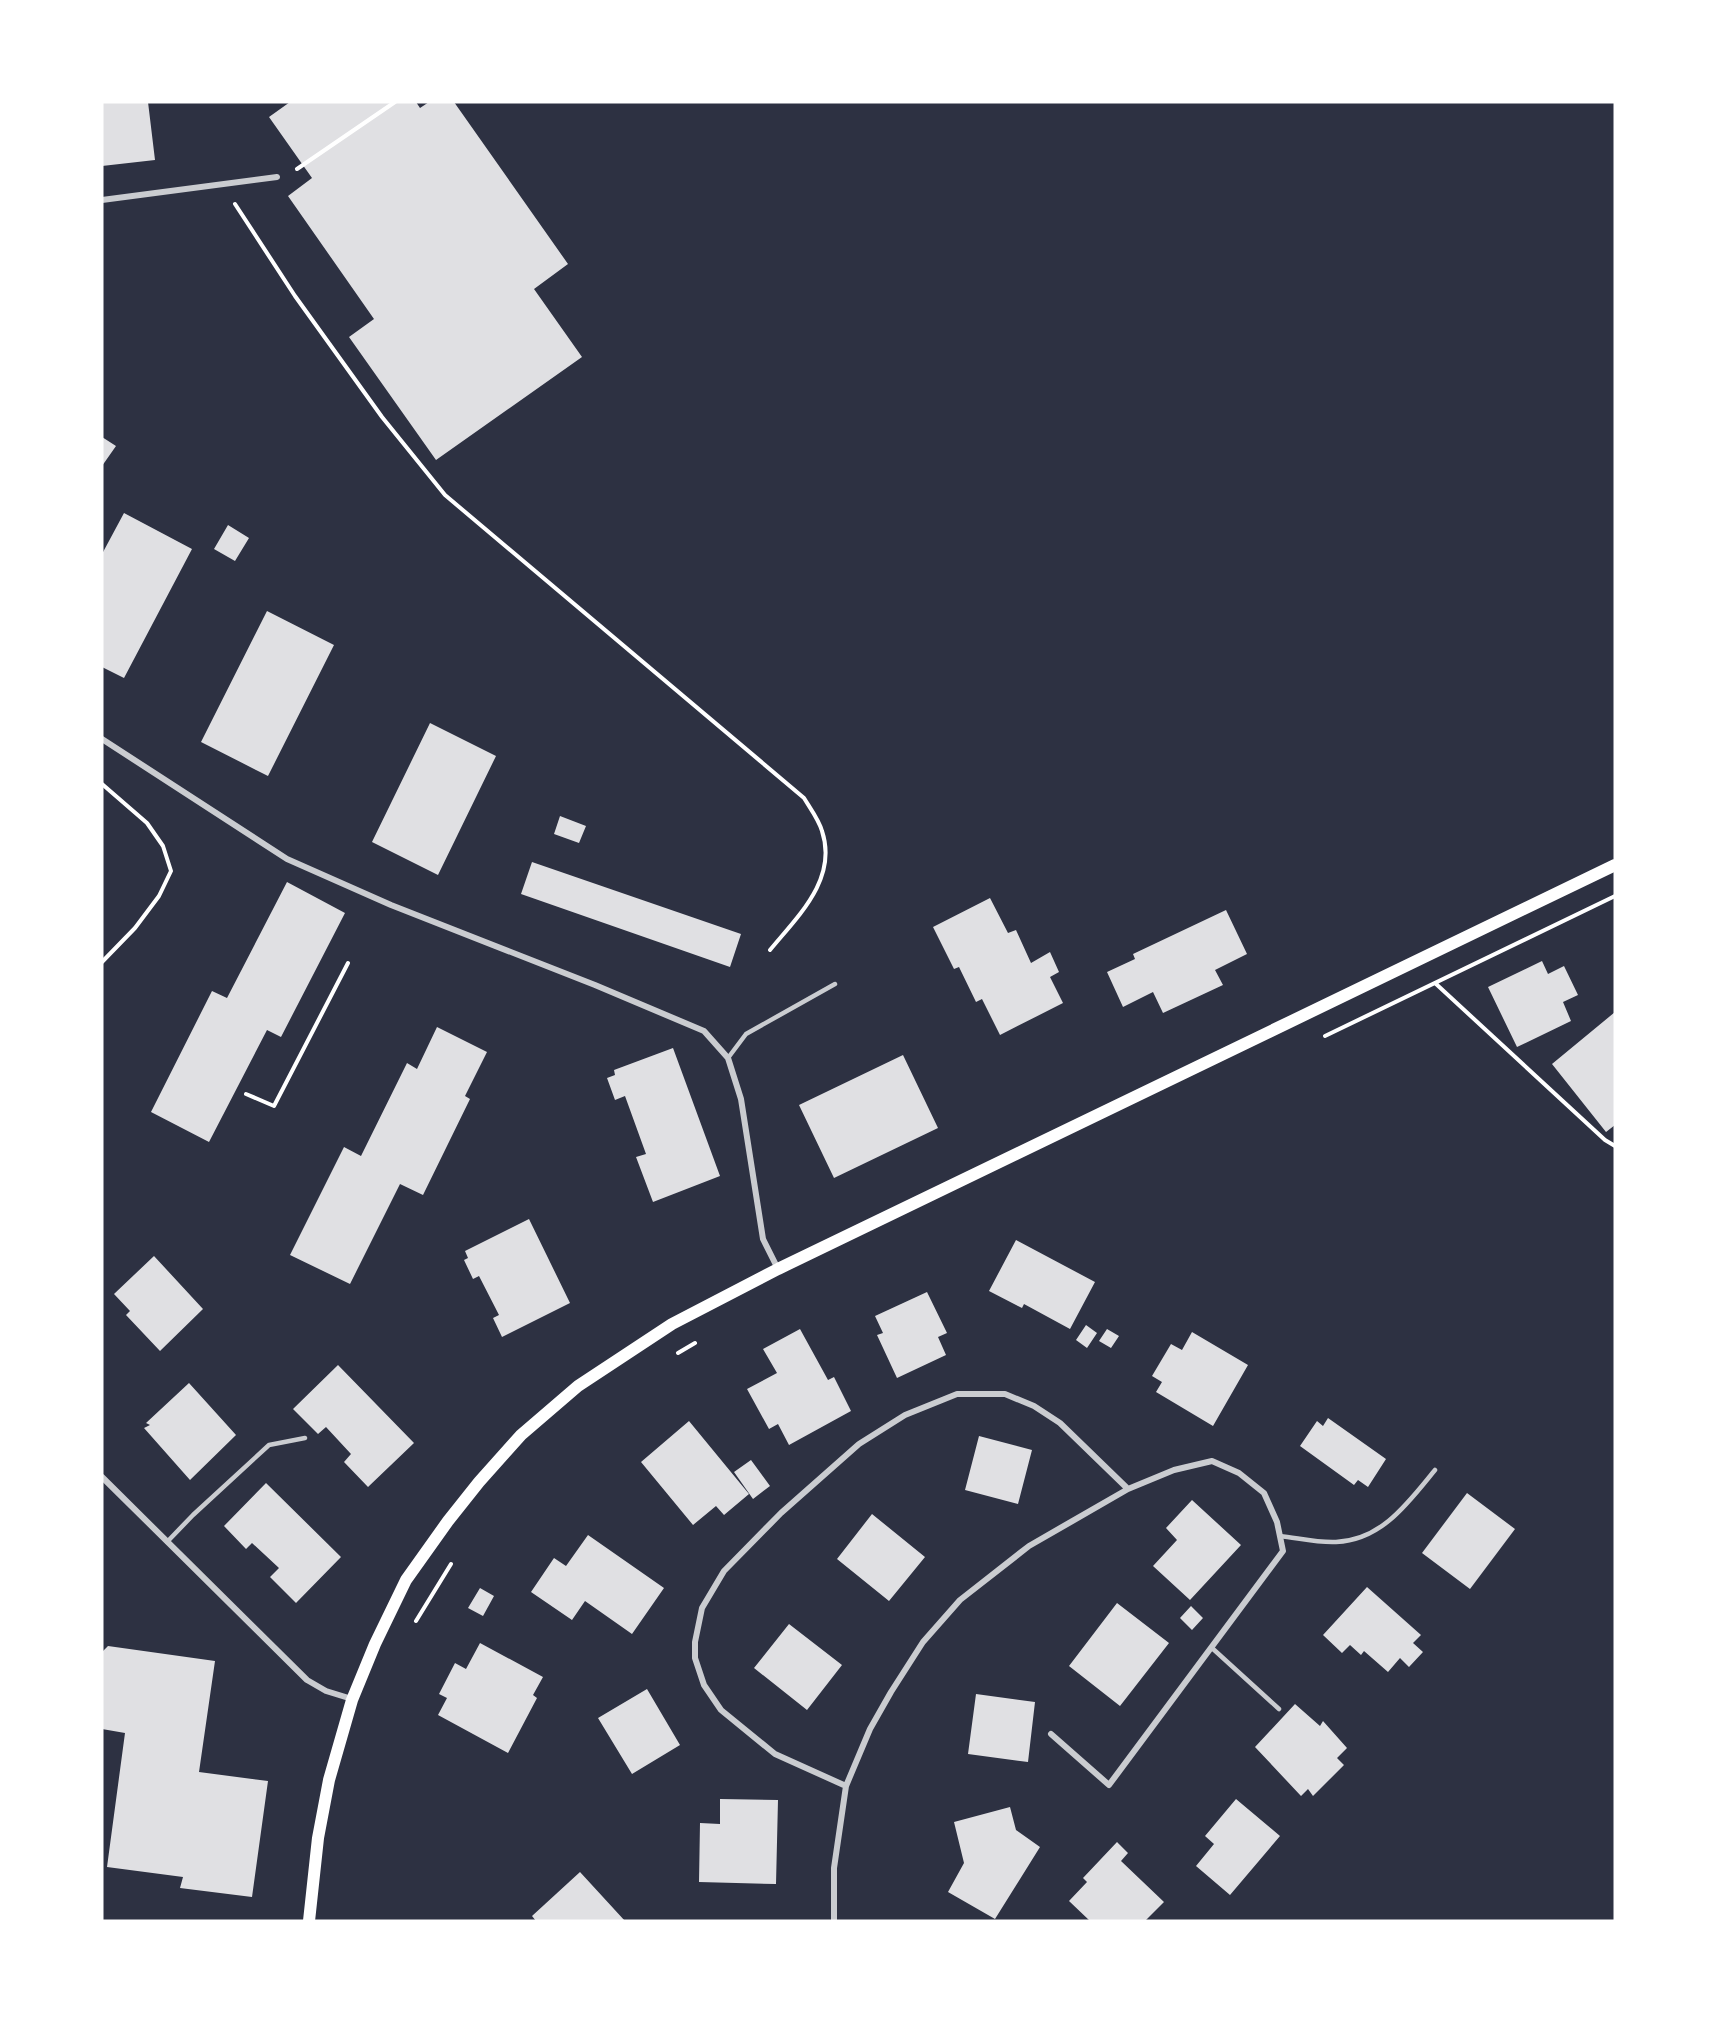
<svg xmlns="http://www.w3.org/2000/svg" width="1717" height="2023" viewBox="0 0 1717 2023" font-family="Mulish,sans-serif">
  <style>
    .building { fill: #e0e0e3 }
    .lines { fill: none; stroke-linecap: round; stroke-linejoin: round }
    .path { stroke: #fff; stroke-width: 4 }
    .service { stroke: #caccd0; stroke-width: 4.5 }
    .minor { stroke: #caccd0; stroke-width: 6 }
    .secondary { stroke: #fff; stroke-width: 12 }
  </style>
  <rect width="100%" height="100%" fill="#2d3142"/>
  <path class="building" d="M102,102h46l7,58 -53,6z
    M290,102h126l4,6 9,-6h25l114,162 -34,25 48,68 -146,103 -87,-123 25,-18 -86,-123 24,-18 -43,-61z
    M102,437l14,9 -14,20z
    M124,513l68,36 -68,129 -22,-11v-113z
    M228,525l21,13 -14,23 -21,-12z
    M267,611l67,34 -66,131 -67,-34z
    M430,723l66,33 -58,119 -66,-33z
    M560,816l26,10 -7,17 -25,-9z
    M532,862l209,72 -11,33 -209,-73z
    M287,882l58,31 -64,124 -14,-7 -58,112 -58,-30 61,-121 15,7z
    M990,898l18,35 8,-3 15,33 19,-11 9,20 -9,5 13,26 -63,32 -18,-36 -6,3 -17,-35 -5,2 -21,-42z
    M1226,910l21,44 -32,16 8,15 -60,28 -10,-21 -30,15 -16,-35 28,-13 -2,-5z
    M1542,961l6,13 16,-8 14,29 -15,7 8,19 -54,26 -29,-60z
    M1615,1012v113l-9,7 -54,-68z
    M437,1027l50,25 -22,44 5,3 -47,96 -23,-11 -50,100 -60,-29 54,-108 17,9 46,-93 10,6z
    M673,1048l47,128 -67,26 -17,-45 10,-3 -21,-58 -10,4 -8,-22 8,-3 -1,-5z
    M903,1055l35,73 -104,50 -35,-73z
    M529,1219l41,84 -68,34 -9,-19 6,-3 -20,-39 -6,3 -9,-19 4,-2 -3,-7z
    M1016,1240l79,42 -25,47 -46,-25 -2,4 -33,-17z
    M154,1256l49,53 -43,42 -34,-36 4,-4 -16,-17z
    M927,1292l20,41 -9,4 8,18 -49,23 -20,-43 6,-2 -8,-17z
    M1086,1325l11,8 -10,15 -11,-8z
    M800,1329l28,51 6,-3 17,34 -62,34 -11,-21 -9,5 -22,-40 30,-16 -14,-24z
    M1107,1329l12,7 -8,12 -12,-7z
    M1192,1332l56,33 -35,61 -57,-34 6,-10 -10,-6 19,-32 11,6z
    M338,1365l76,78 -46,44 -24,-25 7,-8 -25,-27 -8,7 -25,-25z
    M189,1383l47,52 -46,45 -46,-52 6,-3 -4,-2z
    M1328,1418l58,41 -18,28 -10,-7 -4,5 -54,-39 17,-25 6,5z
    M689,1421l60,73 -25,21 -8,-9 -23,19 -52,-63z
    M979,1436l53,14 -14,54 -53,-14z
    M751,1460l19,26 -17,13 -19,-27z
    M266,1483l75,74 -45,46 -26,-26 9,-9 -27,-25 -6,6 -22,-23z
    M1467,1493l48,36 -45,60 -48,-36z
    M1192,1500l49,45 -51,55 -37,-34 24,-26 -11,-12z
    M872,1514l53,43 -36,44 -52,-42z
    M588,1535l76,53 -32,46 -47,-33 -13,19 -41,-28 23,-34 12,8z
    M1367,1587l54,48 -8,8 10,9 -14,15 -9,-9 -12,14 -24,-21 -3,4 -11,-10 -8,8 -19,-18z
    M480,1588l14,8 -11,20 -15,-8z
    M1117,1603l52,40 -49,63 -51,-40z
    M1191,1606l12,12 -11,12 -12,-12z
    M789,1624l53,41 -35,45 -53,-42z
    M480,1643l63,34 -10,18 4,3 -29,55 -70,-38 9,-17 -8,-4 16,-31 11,6z
    M108,1646l107,15 -16,111 69,9 -16,116 -72,-9 3,-11 -76,-10 18,-134 -23,-4v-77z
    M647,1689l33,56 -48,29 -34,-56z
    M976,1694l59,8 -7,60 -60,-8z
    M1295,1704l25,22 3,-5 24,27 -10,10 7,7 -31,31 -5,-7 -7,7 -46,-49z
    M720,1799l58,1 -2,84 -77,-2 1,-59 20,1z
    M1236,1799l44,37 -50,59 -34,-29 18,-22 -9,-8z
    M1010,1807l6,23 24,17 -45,72 -47,-27 16,-29 -10,-41z
    M1117,1842l11,11 -7,8 43,41 -19,19h-55l-21,-20 18,-19 -4,-4z
    M580,1872l45,49h-89l-4,-5z"/>
  <g class="lines">
    <path class="path" d="M297,169l98,-67
      M235,204l60,92 87,121 63,78 359,303c6,10 15,22 18,33 16,48 -24,85 -52,119
      M102,784l45,39 16,23 8,25 -12,25 -24,32 -33,34
      M1435,983l170,157 10,6
      M1325,1036l290,-140
      M246,1094l28,12 74,-143
      M678,1353l17,-10
      M416,1621l35,-57"/>
    <path class="service" d="M728,1058l18,-24 89,-50
      M1280,1536c18,2 38,7 56,6 46,-2 72,-39 99,-72
      M167,1542l26,-27 76,-70 36,-7
      M1212,1648l67,61"/>
    <path class="minor" d="M102,200l175,-23
      M102,739l185,120 104,46 204,80 109,46 24,27 13,41 22,140 15,30
      M102,1477l205,203 19,11 26,8
      M846,1786l-71,-32 -54,-44 -17,-25 -9,-27v-16l7,-34 22,-37 57,-58 78,-69 46,-29 52,-21h48l29,12 26,17 68,66
      M834,1921v-53l12,-82 24,-57 21,-37 32,-50 37,-42 69,-54 99,-57 46,-19 38,-9 27,12 25,20 13,29 6,29 -174,234 -58,-51"/>
    <path class="secondary" d="M309,1921l9,-83 11,-58 23,-80 23,-56 31,-64 42,-59 31,-39 42,-47 57,-49 94,-62 106,-55 837,-404"/>
  </g>
  <rect width="1717" height="2023" fill="none" stroke="#ffffff" stroke-width="207"/>
</svg>
